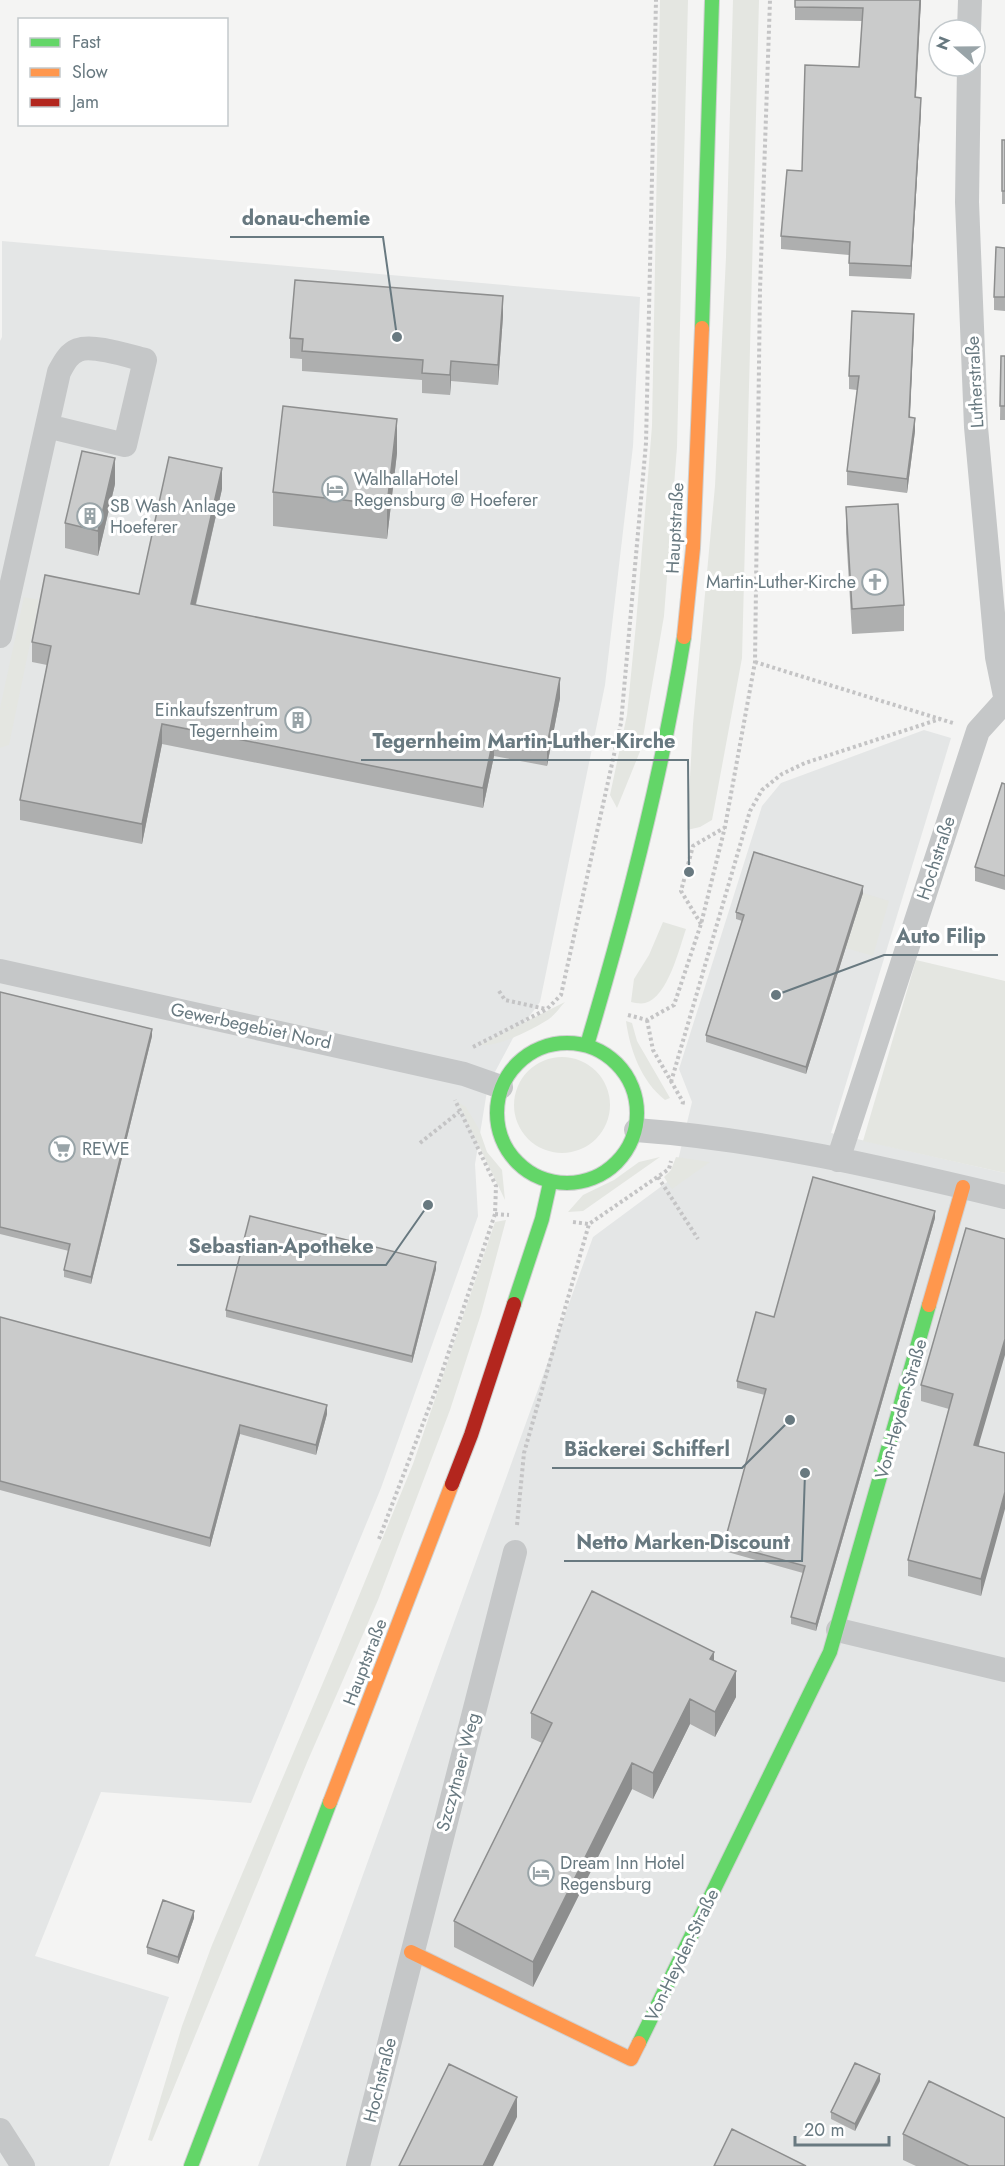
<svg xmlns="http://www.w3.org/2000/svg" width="1005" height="2166" viewBox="0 0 1005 2166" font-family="Jost,sans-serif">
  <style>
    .built { fill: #e4e6e6 }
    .green { fill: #e4e6e1 }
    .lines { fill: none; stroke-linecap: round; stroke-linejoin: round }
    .fast-casing { stroke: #cfd0d0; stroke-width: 16 }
    .slow-casing { stroke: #cfd0d0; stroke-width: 16 }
    .jam-casing { stroke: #cfd0d0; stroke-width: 16 }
    .path { stroke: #c4c4c5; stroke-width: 4; stroke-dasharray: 3 3; stroke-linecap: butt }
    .street { stroke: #c5c7c8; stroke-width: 24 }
    .fast { stroke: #63d668; stroke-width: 14 }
    .slow { stroke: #ff974d; stroke-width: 14 }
    .jam { stroke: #b3261e; stroke-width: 14 }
    .wall { fill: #aeafaf }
    .shaded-wall { fill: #8d8e8e }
    .building { fill: #cacbcb; stroke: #8d8e8e; stroke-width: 1.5 }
    .labels { text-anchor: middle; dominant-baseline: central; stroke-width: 6; stroke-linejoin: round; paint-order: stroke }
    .street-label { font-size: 18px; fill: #687980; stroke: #fff }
    .poi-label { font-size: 18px; fill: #687980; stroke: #fff; text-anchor: start }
    .leader { fill: none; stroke: #687980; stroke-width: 2 }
    .callout-dot { fill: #687980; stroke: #fff; stroke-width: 2 }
    .callout-label { font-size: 20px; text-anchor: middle; font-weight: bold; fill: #687980; stroke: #fff; stroke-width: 6; stroke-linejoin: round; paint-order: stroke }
  </style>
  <rect width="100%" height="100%" fill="#f4f4f3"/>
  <path class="built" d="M2,241l638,56 -7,149 -28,239 -65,317 -27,36 -25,47 -13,79 3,52 -97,272 -130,315 -150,-11 -66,164 134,41 -60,169h-109v-1825l2,-4z
    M924,730l27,8 -120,395 174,40v993h-747l335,-929 81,-60 18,-75 -13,-33 83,-263 19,-23z"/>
  <path class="green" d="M660,0h28l-11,447 -13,169 -23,133 -24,59 -7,-13 17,-80 9,-91 16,-198z
    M733,0h26l-17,658 -30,162 -12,7 -13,3 6,-106 22,-238 11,-229z
    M24,597l15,3 -30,145 -9,3v-40z
    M863,893l26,8 -16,55 -27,-8z
    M663,922l23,7c-7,20 -18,68 -41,74 -4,1 -10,0 -14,-1l3,-23 15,-24z
    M916,960l89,21v192l-142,-32z
    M565,1002c-5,5 -10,13 -16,17 -15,10 -53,29 -70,26z
    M626,1021l6,2 5,18 33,57 -5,2c-24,-19 -35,-50 -39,-79z
    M514 1105a48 48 0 1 1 96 0a48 48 0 1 1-96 0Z
    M458,1102l8,5 13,22 8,23 15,18 3,30z
    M660,1157l-77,54 -15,1 15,-17 31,-15 25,-18z
    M676,1157l34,5 -38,27 -8,-12 7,-7z
    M506,1220l-25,94 -31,96 -72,190 -70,160 -156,381 -4,-1 34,-114 30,-81 124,-293 77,-188 82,-242z"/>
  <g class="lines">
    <g class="fast-casing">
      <path id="fast" d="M702,328l10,-328
        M497 1113a70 70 0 1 1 140 0a70 70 0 1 1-140 0Z
        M587,1045c40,-134 75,-269 97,-408
        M514,1304l28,-85 8,-36
        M639,2043l191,-391 99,-347
        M191,2166l139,-364"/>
    </g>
    <g class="slow-casing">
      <path id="slow" d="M684,637l9,-89 9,-220
        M929,1305l34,-118
        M330,1802l122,-318
        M411,1952l220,107 8,-16"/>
    </g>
    <g class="jam-casing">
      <path id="jam" d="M452,1484l19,-49 43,-131"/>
    </g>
    <path class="path" d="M755,662l198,61
      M701,924l-20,-33 12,-45 31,-18
      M499,991l6,9 41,9
      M628,1015l19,5 27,-15 27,-81 24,-97 30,-165 5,-372 10,-290
      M647,1020l6,30 30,52 -1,5
      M473,1047l74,-38 14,-14 60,-272 25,-280 10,-443
      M671,1082l79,-271 12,-21 20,-16 23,-11 135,-44
      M420,1143l39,-31
      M658,1177l40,62
      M495,1214l14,1
      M573,1222l16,2
      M517,1525l7,-72 65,-229 80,-55 2,-8
      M379,1539l59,-155 57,-170 1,-28 -41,-86"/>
    <path class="street" d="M969,30l1,-30
      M969,66l-2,136 9,225 21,230 8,39
      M0,636l59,-264c5,-9 9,-18 19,-22 15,-6 50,6 67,10l-20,85 -78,-19
      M0,971l464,103 37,13
      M636,1130c124,9 248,38 369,67
      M838,1160l140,-429 27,-30
      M838,1630l167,40
      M0,2130l23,36
      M358,2166l157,-614"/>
    <use href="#fast" class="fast"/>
    <use href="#slow" class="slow"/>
    <use href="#jam" class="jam"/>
  </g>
  <path class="wall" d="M795,0h126l-5,97 5,14 -10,168 -62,-3v-21l-68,-6v-13l21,-65 57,-104 3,-46 -67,-1z
    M1002,140h3v64h-3z
    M1005,248v63l-11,-1v-13z
    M503,316l-5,69 -47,-4 -1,14 -28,-2v-13l-120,-9v-12l-12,-1v-20z
    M914,327l-4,90 5,14 -8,62 -60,-8v-14l10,-81 -8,-1v-13z
    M1001,356h4v64h-5z
    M397,453l-10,86 -114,-13v-34z
    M115,484l-17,72 -33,-8v-25z
    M222,489l-26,116 364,93 -13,68 -53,-10 -11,52 -321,-64 -20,100 -122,-24v-20l27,-135 -15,-3v-20l107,-48z
    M846,507l58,98v26l-52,3 -6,-101z
    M1005,784v106l-30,-9v-14z
    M863,893l-57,181 -100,-32v-7l36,-114 -6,-2v-7z
    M0,992l152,44 -61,248 -27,-7v-7l5,-19 -69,-17z
    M935,1218l-119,413 -25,-7v-7l12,-44 -79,-22v-7l41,-149 -28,-7v-7l37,-64z
    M1005,1239l-26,207 26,7 -24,143 -73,-20v-16l41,-151 -28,-8v-16z
    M436,1269l-24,94 -186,-46v-7z
    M0,1317l327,97 -11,41 -76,-21 -30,113 -210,-57z
    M714,1661l22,36 -21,40 -25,-13 -37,75 -21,-10 -99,198 -79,-40v-26l88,-178 -11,-5v-25z
    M194,1918l-16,46 -31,-10v-7z
    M880,2081l-25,50 -24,-12v-7z
    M903,2134l102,32h-89l-13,-6z"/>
  <path class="shaded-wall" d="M920,0h1l-6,111v-14z
    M921,98v13l-10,168v-13z
    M503,296v20l-5,69v-20z
    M914,314v13l-5,104v-14z
    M451,361v20l-1,14v-20z
    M915,418v13l-8,62v-14z
    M397,419v34l-10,86v-34z
    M115,458v26l-17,72v-25z
    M222,468v21l-31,135v-20z
    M560,678v20l-13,68v-20z
    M162,724v20l-20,100v-20z
    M494,735v21l-11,52v-20z
    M863,886v7l-57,181v-7z
    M152,1029v7l-61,248v-7z
    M935,1211v7l-119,413v-7z
    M436,1262v7l-24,94v-7z
    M1005,1339v16l-31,106v-16z
    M327,1405v9l-11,41v-10z
    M240,1425v9l-30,113v-9z
    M1005,1492v17l-24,87v-17z
    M714,1652v25l-4,-18z
    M736,1671v26l-21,40v-25z
    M690,1699v25l-37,75v-26z
    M632,1763v26l-99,198v-25z
    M194,1911v7l-16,46v-7z
    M880,2074v7l-25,50v-7z
    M517,2097v20l-24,49h-10z"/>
  <path class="building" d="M795,0h125l-5,97 6,1 -10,168 -62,-3 1,-21 -69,-6 6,-66 15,1 3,-106 54,2 4,-59 -68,-1z
    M1002,140h3v51h-3z
    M996,247l9,1v49h-11z
    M295,280l208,16 -5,69 -47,-4 -1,14 -28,-2 1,-13 -121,-9 1,-12 -13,-1z
    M852,311l62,3 -5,103 6,1 -8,61 -60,-8 12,-95h-10z
    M1001,356h4v50h-5z
    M283,406l114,13 -10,86 -114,-13z
    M82,451l33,7 -17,73 -33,-8z
    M169,457l53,11 -31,136 369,74 -13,68 -53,-11 -11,53 -321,-64 -20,100 -122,-24 31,-154 -19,-4 13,-67 94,19z
    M898,504l6,101 -52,4 -6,-102z
    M1002,783l3,1v92l-30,-9z
    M754,852l109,34 -57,181 -100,-32 38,-120 -8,-3z
    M0,992l152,37 -61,248 -27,-7 6,-26 -70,-17z
    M813,1177l122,34 -119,413 -25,-7 14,-51 -81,-22 42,-155 -29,-8 19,-69 18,5z
    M250,1216l186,46 -24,94 -186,-46z
    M966,1228l39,11v100l-31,106 31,8v39l-24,87 -73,-19 45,-166 -32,-9z
    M0,1317l327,88 -11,40 -76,-20 -30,113 -210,-57z
    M592,1591l122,61 -4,7 26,12 -21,41 -25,-13 -37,74 -21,-10 -99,199 -79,-41 98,-198 -21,-10z
    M163,1900l31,11 -16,46 -31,-10z
    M855,2063l25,11 -25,50 -24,-12z
    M449,2064l68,33 -34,69h-84z
    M929,2081l76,37v48h-36l-66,-32z
    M732,2129l74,37h-92z"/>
  <defs>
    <g id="hotel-ring" transform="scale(1.35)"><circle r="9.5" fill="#fff" stroke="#99a4a8" stroke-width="1.5"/><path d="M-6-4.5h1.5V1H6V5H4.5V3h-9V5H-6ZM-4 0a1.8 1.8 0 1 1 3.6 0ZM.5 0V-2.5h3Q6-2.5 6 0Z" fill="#99a4a8"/></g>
    <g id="building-ring" transform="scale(1.35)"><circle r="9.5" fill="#fff" stroke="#99a4a8" stroke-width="1.5"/><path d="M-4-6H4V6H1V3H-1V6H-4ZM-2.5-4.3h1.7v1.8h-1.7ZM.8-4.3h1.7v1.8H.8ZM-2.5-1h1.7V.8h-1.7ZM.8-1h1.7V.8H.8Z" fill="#99a4a8"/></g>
    <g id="church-ring" transform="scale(1.35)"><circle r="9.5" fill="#fff" stroke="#99a4a8" stroke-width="1.5"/><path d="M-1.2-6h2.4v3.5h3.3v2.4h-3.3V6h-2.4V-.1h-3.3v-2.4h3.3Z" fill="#99a4a8"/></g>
    <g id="supermarket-ring" transform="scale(1.35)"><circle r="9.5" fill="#fff" stroke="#99a4a8" stroke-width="1.5"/><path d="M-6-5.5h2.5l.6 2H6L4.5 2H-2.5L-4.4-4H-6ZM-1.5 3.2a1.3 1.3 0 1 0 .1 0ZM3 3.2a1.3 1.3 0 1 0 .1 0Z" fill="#99a4a8"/></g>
  </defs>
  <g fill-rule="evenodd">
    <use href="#hotel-ring" x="335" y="489"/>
    <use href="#building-ring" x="90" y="516"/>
    <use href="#church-ring" x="875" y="582"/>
    <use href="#building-ring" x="298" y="720"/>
    <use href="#supermarket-ring" x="62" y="1149"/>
    <use href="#hotel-ring" x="541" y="1873"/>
  </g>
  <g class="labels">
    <g class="street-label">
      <text transform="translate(975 382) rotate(-93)">Lutherstraße</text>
      <text transform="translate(675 528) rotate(-87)">Hauptstraße</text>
      <text transform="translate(936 858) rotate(-72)">Hochstraße</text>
      <text transform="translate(251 1026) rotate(12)">Gewerbegebiet Nord</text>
      <text transform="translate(901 1409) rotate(-74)">Von-Heyden-Straße</text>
      <text transform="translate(365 1662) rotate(-69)">Hauptstraße</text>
      <text transform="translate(458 1772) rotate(-75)">Szczytnaer Weg</text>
      <text transform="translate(682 1955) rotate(-64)">Von-Heyden-Straße</text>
      <text transform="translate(380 2080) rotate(-76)">Hochstraße</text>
    </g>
    <g class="poi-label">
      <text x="354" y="479">WalhallaHotel<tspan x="354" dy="21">Regensburg @ Hoeferer</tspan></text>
      <text x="110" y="506">SB Wash Anlage<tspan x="110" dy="21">Hoeferer</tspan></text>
      <text x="856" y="582" text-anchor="end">Martin-Luther-Kirche</text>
      <text x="278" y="710" text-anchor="end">Einkaufszentrum<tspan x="278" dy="21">Tegernheim</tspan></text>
      <text x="82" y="1149">REWE</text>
      <text x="560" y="1863">Dream Inn Hotel<tspan x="560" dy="21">Regensburg</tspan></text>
    </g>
  </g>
  <path class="leader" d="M397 337L383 237H230M689 872L688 760H361M776 995L884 955H998M428 1205L386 1265H177M790 1420L742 1468H552M805 1473L802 1561H564"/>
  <g class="callout-dot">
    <circle cx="397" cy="337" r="6"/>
    <circle cx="689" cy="872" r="6"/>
    <circle cx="776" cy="995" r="6"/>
    <circle cx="428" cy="1205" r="6"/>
    <circle cx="790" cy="1420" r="6"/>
    <circle cx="805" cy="1473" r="6"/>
  </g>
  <g class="callout-label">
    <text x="306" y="225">donau-chemie</text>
    <text x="524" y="748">Tegernheim Martin-Luther-Kirche</text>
    <text x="941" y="943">Auto Filip</text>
    <text x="281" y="1253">Sebastian-Apotheke</text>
    <text x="647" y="1456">Bäckerei Schifferl</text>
    <text x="683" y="1549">Netto Marken-Discount</text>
  </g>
  <rect x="18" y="18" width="210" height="108" fill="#ffffff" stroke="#c3c9cc" stroke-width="1.5"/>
  <rect x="30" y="38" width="30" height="9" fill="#63d668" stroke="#c3c9cc" stroke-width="1.5"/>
  <text x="72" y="48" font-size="18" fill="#687980">Fast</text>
  <rect x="30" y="68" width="30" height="9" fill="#ff974d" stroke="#c3c9cc" stroke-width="1.5"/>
  <text x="72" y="78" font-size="18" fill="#687980">Slow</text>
  <rect x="30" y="98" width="30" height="9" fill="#b3261e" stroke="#c3c9cc" stroke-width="1.5"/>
  <text x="72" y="108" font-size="18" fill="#687980">Jam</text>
  <g transform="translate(957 48) rotate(290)"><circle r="28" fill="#ffffff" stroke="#c3c9cc" stroke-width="1.5"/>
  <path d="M0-4.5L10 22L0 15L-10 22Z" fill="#99a4a8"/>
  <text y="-9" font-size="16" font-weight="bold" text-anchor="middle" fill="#687980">N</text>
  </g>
  <path d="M795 2136v9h94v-9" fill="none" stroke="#687980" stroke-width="3"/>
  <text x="804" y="2136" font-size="18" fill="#687980" stroke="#ffffff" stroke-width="4.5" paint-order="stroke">20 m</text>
</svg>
